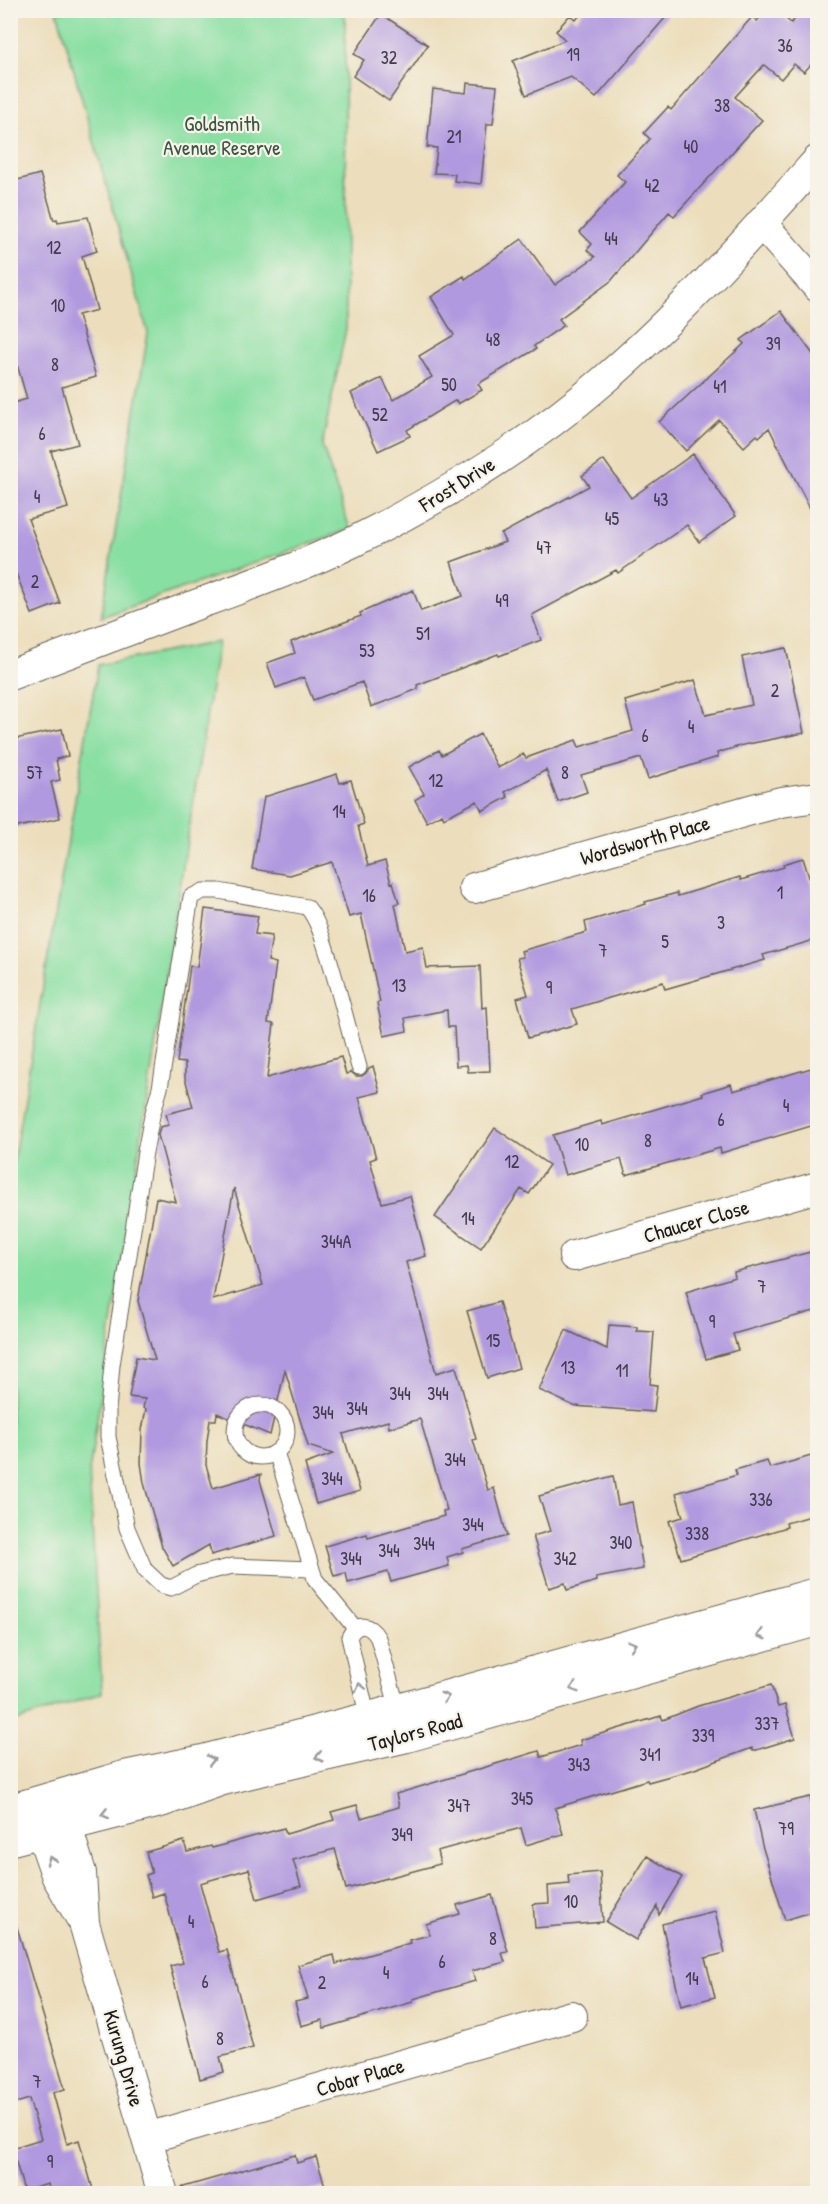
<svg xmlns="http://www.w3.org/2000/svg" width="828" height="2204" viewBox="0 0 828 2204" font-family="'Patrick Hand',sans-serif">
  <style>
    .green { fill: #88dfa2; stroke: #527e5f; stroke-width: 1.5 }
    .building { fill: #b199df; fill-rule: evenodd }
    .lines { fill: none; stroke-linecap: round; stroke-linejoin: round }
    .service-casing { stroke: #656054; stroke-width: 17 }
    .minor-casing { stroke: #656054; stroke-width: 32 }
    .secondary-casing { stroke: #656054; stroke-width: 35 }
    .service { stroke: #fff; stroke-width: 15 }
    .minor { stroke: #fff; stroke-width: 30 }
    .secondary { stroke: #fff; stroke-width: 33 }
    .oneway { stroke: #999 }
    .labels { text-anchor: middle; dominant-baseline: central; stroke-width: 4.5; stroke-linejoin: round; paint-order: stroke }
    .number-label { font-size: 18px; fill: #413b4d }
    .park-label { font-size: 21px; fill: #3c5644; stroke: #f7f3e8 }
    .street-label { font-size: 21px; fill: #1c1c1c; stroke: #f7f3e8 }
  </style>
  <rect width="100%" height="100%" fill="#f7f3e8"/>
  <filter id="ink" filterUnits="userSpaceOnUse"><feTurbulence type="fractalNoise" baseFrequency=".0167" numOctaves="2"/><feDisplacementMap in="SourceGraphic" scale="12" xChannelSelector="R" yChannelSelector="G"/><feConvolveMatrix kernelMatrix="1 2 1 2 8 2 1 2 1" color-interpolation-filters="sRGB"/></filter>
  <filter id="wash" filterUnits="userSpaceOnUse"><feTurbulence type="fractalNoise" baseFrequency=".008" numOctaves="4" result="noise"/><feDisplacementMap in="SourceGraphic" scale="24" xChannelSelector="R" yChannelSelector="G"/><feGaussianBlur stdDeviation="1.35" result="paint"/><feColorMatrix in="noise" values="0 0 0 0 0 0 0 0 0 0 0 0 0 0 0 0 0 1.4 0 .05"/><feComposite in="paint" operator="in"/></filter>
  <g filter="url(#wash)">
    <rect width="100%" height="100%" fill="#ecdebc"/>
    <path class="green" d="M57,11h288l1,318 -24,116 28,84 -249,88 47,-284z
      M218,642l-129,830 13,221 -91,30v-549l87,-509z"/>
    <g id="blocks">
      <path class="building" d="M584,10h88l-76,88 -25,-21 -45,18 -13,-34 52,-21 -9,-9 14,-16 6,5z
        M766,10h10l15,13 13,-13h14v47l-14,15 -10,-8 -13,15 -17,-14 -29,32 27,23 -88,96 -5,-4 -58,69 -52,38 5,6 -30,21 2,3 -58,35 4,6 -24,14 -2,-4 -49,30 3,6 -32,15 -27,-58 31,-15 11,22 39,-23 -13,-21 35,-21 -23,-38 33,-21 1,3 57,-40 33,46 40,-28 -8,-7 5,-6 -12,-12 45,-50 -8,-7 33,-36 -6,-6 24,-26 3,3 81,-93 5,4z
        M381,14l47,31 -39,56 -36,-25 11,-16 -10,-6z
        M467,83l30,3 -4,38h-6l-6,60 -27,-3 1,-7 -21,-1 3,-25 -10,-1 6,-58 33,4z
        M40,174l14,46 3,-1 1,3 30,-5 9,34 -15,5 15,54 -19,5 18,62 -34,10 16,57 -27,7 17,57 -40,11 32,84 -28,11 -22,-56v-154l17,-5 -17,-59v-158z
        M781,311l37,50v163l-49,-96 -10,9 -2,-2 -13,12 -25,-27 -33,31 -27,-29 85,-78 -3,-4z
        M693,454l43,62 -37,26 -12,-17 -69,48 -2,-3 -84,45 9,25 -42,16 -1,-2 -81,31 1,4 -47,18 -9,-25 -49,18 -9,-23 -28,11 -9,-25 28,-10 -4,-11 70,-26 -1,-3 53,-23 8,21 42,-15 -12,-34 54,-20 -4,-8 88,-48 -7,-10 22,-16 27,38z
        M786,648l18,85 -61,12 -26,8 1,4 -70,22 -7,-21 -60,17 6,17 -29,10 -12,-32 -41,22 3,5 -26,14 -5,-10 -33,17 -2,-4 -15,8 -12,-22 9,-6 -15,-27 30,-17 3,5 38,-21 18,34 25,-14 3,4 50,-18 3,7 54,-16 -8,-30 70,-21 11,35 46,-10 -10,-48z
        M62,729l6,27 -12,3 4,21 -9,2 9,36 -47,10 -3,-13v-75z
        M337,774l3,9 11,-3 13,44 -6,2 10,40 17,-5 6,22 2,-1 6,21 -4,1 10,47 18,-4 4,21 53,-2 2,42 5,-1 3,64 -22,1 -1,-7 -11,1 -2,-39h-6l-1,-17 -42,8 2,13 -23,5 -7,-33 3,-1 -19,-88 -12,3 -17,-55 -42,13 -38,-6 12,-72z
        M803,858l15,48v33l-55,16 2,5 -100,29 -2,-7 -91,27 5,15 -49,14 -11,-40 11,-3 -11,-37 6,-1 -2,-6 66,-19 -2,-10 61,-18 -1,-2 32,-9 1,3 62,-19 1,3 43,-13 -1,-3z
        M205,909l53,7 -3,18 17,2 -4,25 8,2 -8,60 6,1 -7,54 74,-21 5,17 5,-2 5,4h6l4,-3 3,-5 4,-2 7,26 -21,5 17,61 -6,2 12,43 28,-7 16,60 -20,6 30,111 20,-6 20,72 -3,1 15,50 6,-2 13,48 -45,13 1,3 -16,5 2,9 -58,16 -3,-10 -40,11 -2,-10 -12,3 -9,-30 42,-12 1,4 76,-22 -1,-5 4,-1 -27,-91 -31,9 -1,-7 -45,13 17,57 -44,13 -11,-40 28,-10 -25,-8 -23,-76 -15,65 -53,-22 -1,7h-6l-3,21 -1,24 7,23 48,-14 -1,6 16,56 -65,19 -2,-10 -36,21 -11,-19 -18,-64 -3,-20 1,-33 4,-21 -3,-1 2,-9 -16,-2 7,-40 19,3 -17,-59 18,-103 20,4 -18,-67 2,-8 9,-2 -3,-11 27,-7 -8,-29v-15l-8,-1 13,-96 7,1zM234,1188l29,97 -50,15z
        M818,1066v58l-97,29 -1,-5 -94,27 -5,-16 -56,16 -12,-40 48,-14 1,4 101,-30 -1,-2 29,-9 2,7z
        M495,1128l54,37 -20,29 -8,-5 -40,59 -46,-31z
        M818,1250v60l-85,24 5,16 -32,9 -20,-67 49,-15 -1,-5z
        M499,1302l20,66 -32,10 -20,-67z
        M609,1325l28,2v4l17,1 -4,52 7,1 -3,27 -80,-6 -35,-16 27,-60 41,19z
        M818,1454v60l-32,9 1,4 -106,32 -12,-38 14,-4 -7,-24 61,-18 -2,-5 32,-9 3,7z
        M613,1476l5,29 14,-3 11,67 -47,9 1,3 -30,9 -2,-7 -16,5 -16,-52 17,-5 -11,-35z
        M771,1685l7,22 7,-2 10,33 -42,13 -1,-3 -60,22 -44,12 -1,-2 -92,28 8,26 -37,11 -5,-17 -84,23 3,13 -94,25 -11,-40 -42,11 8,26 -44,13 -8,-30 -49,14 19,69 8,-2 26,98 -33,9 4,15 -24,7 -30,-113 13,-3 -19,-70 -12,4 -6,-22 6,-2 -6,-21 38,-11 3,11 24,-6 1,2 72,-20 2,6 48,-14 -3,-8 26,-7 4,13 38,-11 -3,-13 143,-43 2,6 40,-12 -1,-5 81,-24 2,4 35,-14z
        M810,1797l5,20 -4,1 6,24 -5,1 6,19v48l-33,10 -23,-75 -8,-35z
        M647,1856l35,21 -23,38 -2,-9 -21,34 -30,-18z
        M600,1872l3,50 -68,6 -2,-24 16,-1 -1,-17 21,-2 -1,-9z
        M492,1895l16,57 -6,1 3,9 -33,9 3,10 -62,18v3l-89,26 -2,-8 -21,6 -6,-24 13,-3 -10,-34 36,-10 2,9 74,-21 -1,-3 21,-5 -4,-11 34,-10 -3,-9z
        M715,1911l10,42 -20,5 10,39 -34,9 -19,-82z
        M16,1924l49,165 -12,4 14,51 12,-4 15,53h-44l-2,-9 -24,7 -12,-43 29,-9 -12,-40 -19,6v-180z
        M295,2155l2,8 19,-6 9,29 -25,7h-119l-1,-5z"/>
    </g>
  </g>
  <g filter="url(#ink)">
    <use href="#blocks" fill-opacity="0" stroke="#656054" stroke-width="1.5"/>
    <g class="lines">
      <g class="service-casing">
        <path id="service" d="M235 1431a26 26 0 1 1 52 0a26 26 0 1 1-52 0Z
          M276,1452l39,127 40,49
          M310,1569l-77,-3 -37,9 -25,13 -10,-3 -16,-15 -18,-42 -19,-91v-27l4,-45 33,-213 7,-36 8,-28 31,-191 12,-6h16l88,16c12,15 16,33 22,51 11,36 20,73 30,109
          M369,1723l-20,-86c8,-16 21,-13 29,1l21,75"/>
      </g>
      <g class="minor-casing">
        <path id="minor" d="M761,223l57,64
          M10,675c63,-24 126,-47 188,-71 52,-19 105,-38 155,-62 88,-44 175,-96 250,-161 78,-67 146,-144 215,-221
          M474,888l280,-79 27,-7 37,-5
          M574,1256l244,-69
          M66,1824l15,49 3,50 79,271
          M41,1831l16,46 24,41
          M147,2138l425,-122"/>
      </g>
      <g class="secondary-casing">
        <path id="secondary" d="M10,1811l112,-33 79,-16 167,-43 450,-125
          M10,1839l152,-39 59,-21 32,-8 152,-35 413,-117"/>
      </g>
      <use href="#service" class="service"/>
      <use href="#minor" class="minor"/>
      <use href="#secondary" class="secondary"/>
    </g>
    <defs><path id="oneway-chevron" d="M-2-3.5L2.5 0L-2 3.5" fill="none" stroke-width="1.6" stroke-linecap="round" stroke-linejoin="round" transform="scale(1.5)"/></defs>
    <g class="oneway">
      <use href="#oneway-chevron" transform="translate(761 1635) rotate(164)"/>
      <use href="#oneway-chevron" transform="translate(632 1645) rotate(-16)"/>
      <use href="#oneway-chevron" transform="translate(360 1687) rotate(-104)"/>
      <use href="#oneway-chevron" transform="translate(574 1688) rotate(164)"/>
      <use href="#oneway-chevron" transform="translate(445 1697) rotate(-16)"/>
      <use href="#oneway-chevron" transform="translate(319 1757) rotate(168)"/>
      <use href="#oneway-chevron" transform="translate(211 1760) rotate(-14)"/>
      <use href="#oneway-chevron" transform="translate(105 1814) rotate(166)"/>
      <use href="#oneway-chevron" transform="translate(51 1860) rotate(-109)"/>
    </g>
  </g>
  <g class="labels">
    <g class="number-label">
      <text x="785" y="45">36</text>
      <text x="573" y="54">19</text>
      <text x="389" y="57">32</text>
      <text x="722" y="105">38</text>
      <text x="454" y="136">21</text>
      <text x="691" y="146">40</text>
      <text x="652" y="185">42</text>
      <text x="611" y="238">44</text>
      <text x="54" y="247">12</text>
      <text x="58" y="305">10</text>
      <text x="493" y="339">48</text>
      <text x="773" y="343">39</text>
      <text x="55" y="364">8</text>
      <text x="449" y="384">50</text>
      <text x="720" y="386">41</text>
      <text x="380" y="414">52</text>
      <text x="42" y="433">6</text>
      <text x="37" y="496">4</text>
      <text x="661" y="499">43</text>
      <text x="612" y="518">45</text>
      <text x="544" y="547">47</text>
      <text x="35" y="581">2</text>
      <text x="502" y="600">49</text>
      <text x="423" y="633">51</text>
      <text x="367" y="650">53</text>
      <text x="775" y="690">2</text>
      <text x="691" y="726">4</text>
      <text x="645" y="735">6</text>
      <text x="35" y="772">57</text>
      <text x="565" y="772">8</text>
      <text x="436" y="780">12</text>
      <text x="339" y="811">14</text>
      <text x="780" y="892">1</text>
      <text x="369" y="895">16</text>
      <text x="721" y="922">3</text>
      <text x="665" y="941">5</text>
      <text x="603" y="950">7</text>
      <text x="399" y="985">13</text>
      <text x="549" y="987">9</text>
      <text x="786" y="1105">4</text>
      <text x="721" y="1119">6</text>
      <text x="648" y="1140">8</text>
      <text x="582" y="1144">10</text>
      <text x="512" y="1161">12</text>
      <text x="468" y="1218">14</text>
      <text x="336" y="1241">344A</text>
      <text x="762" y="1286">7</text>
      <text x="712" y="1321">9</text>
      <text x="493" y="1340">15</text>
      <text x="568" y="1367">13</text>
      <text x="622" y="1370">11</text>
      <text x="400" y="1393">344</text>
      <text x="438" y="1393">344</text>
      <text x="357" y="1408">344</text>
      <text x="323" y="1412">344</text>
      <text x="455" y="1459">344</text>
      <text x="332" y="1478">344</text>
      <text x="761" y="1499">336</text>
      <text x="473" y="1524">344</text>
      <text x="697" y="1533">338</text>
      <text x="621" y="1542">340</text>
      <text x="424" y="1543">344</text>
      <text x="389" y="1550">344</text>
      <text x="351" y="1558">344</text>
      <text x="565" y="1558">342</text>
      <text x="767" y="1723">337</text>
      <text x="703" y="1735">339</text>
      <text x="650" y="1754">341</text>
      <text x="579" y="1764">343</text>
      <text x="522" y="1798">345</text>
      <text x="459" y="1805">347</text>
      <text x="786" y="1828">79</text>
      <text x="402" y="1834">349</text>
      <text x="571" y="1901">10</text>
      <text x="191" y="1921">4</text>
      <text x="493" y="1938">8</text>
      <text x="442" y="1961">6</text>
      <text x="386" y="1972">4</text>
      <text x="692" y="1978">14</text>
      <text x="205" y="1981">6</text>
      <text x="322" y="1982">2</text>
      <text x="220" y="2038">8</text>
      <text x="37" y="2081">7</text>
      <text x="50" y="2161">9</text>
    </g>
    <g class="park-label">
      <text x="222" y="123">Goldsmith<tspan x="222" dy="24">Avenue Reserve</tspan></text>
    </g>
    <g class="street-label">
      <text transform="translate(457 484) rotate(-32)">Frost Drive</text>
      <text transform="translate(645 840) rotate(-16)">Wordsworth Place</text>
      <text transform="translate(696 1221) rotate(-16)">Chaucer Close</text>
      <text transform="translate(415 1732) rotate(-15)">Taylors Road</text>
      <text transform="translate(124 2058) rotate(74)">Kurung Drive</text>
      <text transform="translate(360 2077) rotate(-16)">Cobar Place</text>
    </g>
  </g>
  <rect width="828" height="2204" fill="none" stroke="#f7f3e8" stroke-width="36"/>
</svg>
